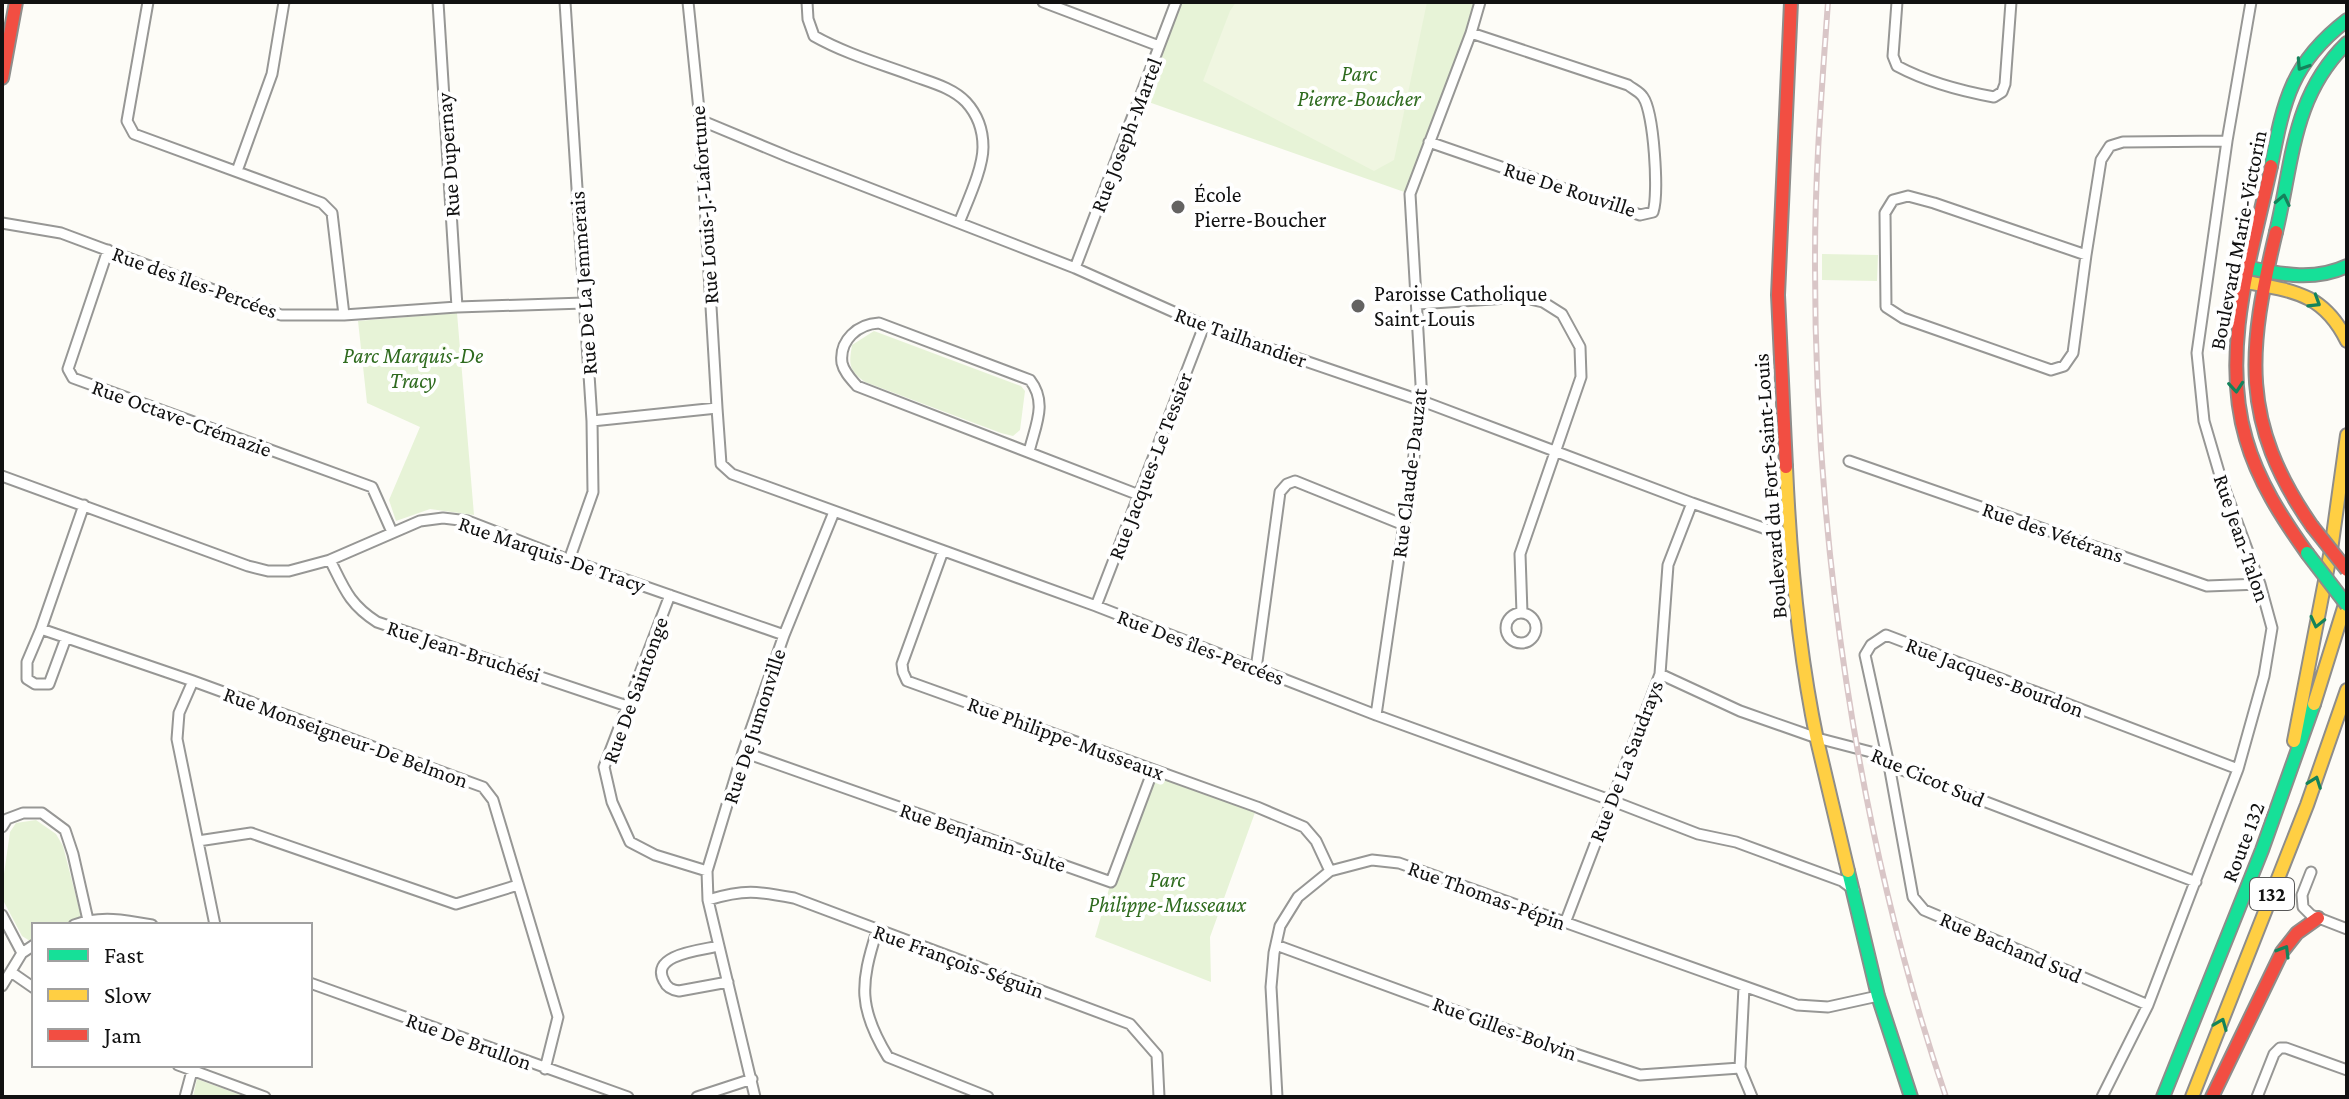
<svg xmlns="http://www.w3.org/2000/svg" width="2349" height="1099" viewBox="0 0 2349 1099" font-family="'Crimson Pro',serif">
  <style>
    .green { fill: #e7f3d7 }
    .pitch { fill: #f0f6e1 }
    .lines { fill: none; stroke-linecap: round; stroke-linejoin: round }
    .street-casing { stroke: #979795; stroke-width: 13 }
    .fast-casing { stroke: #8e8d8b; stroke-width: 16 }
    .slow-casing { stroke: #8e8d8b; stroke-width: 16 }
    .jam-casing { stroke: #8e8d8b; stroke-width: 16 }
    .street { stroke: #fffffe; stroke-width: 9 }
    .fast { stroke: #16e098; stroke-width: 12 }
    .slow { stroke: #ffcf43; stroke-width: 12 }
    .jam { stroke: #f24e42; stroke-width: 12 }
    .rail-casing { stroke: #d9c6c7; stroke-width: 6 }
    .rail { stroke: #fff; stroke-width: 3; stroke-dasharray: 9; stroke-linecap: butt }
    .fast-bridge-casing { stroke: #8e8d8b; stroke-width: 16; stroke-linecap: butt }
    .jam-bridge-casing { stroke: #8e8d8b; stroke-width: 16; stroke-linecap: butt }
    .fast-bridge { stroke: #16e098; stroke-width: 12 }
    .jam-bridge { stroke: #f24e42; stroke-width: 12 }
    .oneway { stroke: #14835b }
    .poi-dot { fill: #646362; stroke: #fff; stroke-width: 3 }
    .labels { text-anchor: middle; dominant-baseline: central; stroke-width: 8; stroke-linejoin: round; paint-order: stroke }
    .shield { fill: #fff; stroke: #585858; stroke-width: 2 }
    .shield-label { font-size: 20px; font-weight: bold; fill: #111 }
    .park-label { font-size: 22px; font-style: italic; fill: #2f6b1f; stroke: #fff }
    .street-label { font-size: 22px; fill: #111; stroke: #fff }
    .poi-label { font-size: 22px; fill: #111; stroke: #fff; text-anchor: start }
  </style>
  <rect width="100%" height="100%" fill="#fdfcf7"/>
  <path class="green" d="M1176,2h304l-70,192 -270,-95z
    M1822,254l56,1 -1,26 -55,-1z
    M457,313l17,202 -44,-6 -34,12 -7,-21 31,-73 -53,-24 -9,-82z
    M874,331l147,55 4,5 -5,39 -7,6 -12,-3 -136,-51c-17,-12 -16,-18 -13,-37z
    M1153,770l104,37 -47,130 1,45 -116,-45 16,-55z
    M36,820l20,14 7,12 18,70 -18,9h-29v14l-4,2 -8,-5 -18,-34 -2,-14 8,-56 6,-9z
    M197,1079l49,18h-53z"/>
  <path class="pitch" d="M1236,2h191l-33,158 -20,11 -171,-90 27,-70z"/>
  <g class="lines">
    <g class="street-casing">
      <path id="street" d="M148,2l-21,119 7,13 188,69 10,10 12,102
        M438,2l19,305
        M565,2l27,419 1,71 -24,68
        M688,2l12,118 17,288
        M807,2l1,17 6,17c30,17 64,27 97,39 18,7 41,12 55,27 11,12 17,28 17,45 0,22 -16,55 -24,76
        M1043,2l116,44
        M1897,2l-4,54 4,10c30,16 64,25 97,31l8,-5 3,-8 6,-82
        M700,120l89,37 286,111 137,61 210,72 270,102 97,34
        M1429,142l211,73 13,-3c6,-18 1,-100 -10,-115 -3,-5 -10,-8 -15,-12l-157,-52
        M237,171l35,-97 12,-72
        M2,223l59,10 220,82h63l113,-8 127,-4
        M108,250l-40,119 5,9 299,109 20,45
        M2086,255l-13,98 -9,13 -13,4 -148,-52 -17,-11 -1,-94 8,-13 15,-4 26,7 152,52 15,-95 9,-14 13,-4 104,-1
        M1075,268l101,-266
        M1418,304l104,-7 21,5 19,12 18,33 1,30 -61,177 2,59
        M592,421l125,-13 4,56 11,10 364,132 280,109 234,85 88,34 38,8 106,39 12,9
        M1029,452c6,-26 19,-49 1,-72l-151,-57c-21,1 -40,17 -37,40 2,9 9,16 15,23l282,109
        M1849,461l358,125 53,-2
        M2,476l246,90 20,5h21l41,-11 90,-39 23,-3 25,3 101,39 215,75
        M84,505l-43,124 152,52 290,106 10,13 65,217 -13,52
        M943,551l-41,113 1,8 4,9 350,126 47,20 12,14 14,30
        M330,560c14,28 19,44 47,62l250,84
        M670,595l-66,172 8,35 18,40 25,13 52,16
        M1096,606l108,-280
        M1506 628a15 15 0 1 1 30 0a15 15 0 1 1-30 0Z
        M41,629l-14,33v17l8,5h14l17,-46
        M1256,669l24,-177 7,-8 8,-3 109,44
        M1660,674l80,37 77,27 54,14 18,13 307,117
        M193,681l-14,32 -2,26 38,186
        M1376,715l46,-314 -12,-207 61,-161 9,-31
        M743,752l368,130 42,-112
        M2,827l5,-8 16,-6h19l23,17 8,24 15,66
        M198,841l53,-8 205,71 62,-19
        M2311,872l-9,23 1,12 8,8 36,14
        M708,900c36,-11 49,-9 86,-2l336,126 27,31 2,42
        M2,915l20,38
        M1565,923l95,-249 8,-109 24,-62
        M74,925c26,-10 52,-5 78,0
        M877,931c-17,53 -19,77 11,126l100,40
        M1276,945l278,102 86,28 100,-7
        M719,946c-16,4 -70,8 -55,35 3,7 8,9 15,10l49,-9
        M11,972l23,16
        M310,983l318,114
        M2,986l20,-33 12,-8
        M1744,987l-4,81 12,29
        M2148,1005l-224,-95 -11,-13 -24,-132 -24,-110 6,-10 15,-10 352,134
        M178,1065l87,32
        M185,1097l7,-26
        M697,1097l55,-18
        M755,1097l-47,-197 -1,-29 36,-119 41,-117 50,-123
        M1277,1097l-6,-110 3,-34 6,-27 18,-29 32,-26 42,-11 27,3 398,142 31,2 50,-11
        M2102,1097l46,-92 90,-236 26,-93 8,-48 -12,-44 -39,-105 -17,-58 -7,-68 30,-212 24,-139
        M2257,1097l17,-43 6,-6h6l61,22"/>
    </g>
    <g class="fast-casing">
      <path id="fast" d="M2271,166c13,-66 20,-103 76,-146
        M2276,232c17,-70 16,-136 71,-189
        M2250,268c34,7 65,13 97,-2
        M1848,871l30,125 33,101
        M2163,1097l99,-247 52,-146"/>
    </g>
    <g class="slow-casing">
      <path id="slow" d="M2247,282c47,9 77,12 100,59
        M1786,467c4,91 12,183 31,273 10,44 21,87 31,131
        M2314,704l33,-106
        M2294,741l37,-191 16,-115
        M2192,1097l115,-292 40,-115"/>
    </g>
    <g class="jam-casing">
      <path id="jam" d="M2,78l14,-76
        M2271,166c-19,88 -51,184 -25,273 12,42 36,79 61,114
        M2276,232c-28,118 -37,189 36,294
        M1786,467l-8,-172 13,-293
        M2212,1097l70,-145 15,-19 21,-15"/>
    </g>
    <use href="#street" class="street"/>
    <use href="#fast" class="fast"/>
    <use href="#slow" class="slow"/>
    <use href="#jam" class="jam"/>
    <g class="rail-casing">
      <path id="rail" d="M1828,2c-6,85 -13,169 -13,254 -1,279 41,577 131,841"/>
    </g>
    <use href="#rail" class="rail"/>
    <g class="fast-bridge-casing">
      <path id="fast-bridge" d="M2307,553l40,52"/>
    </g>
    <g class="jam-bridge-casing">
      <path id="jam-bridge" d="M2312,526l35,44"/>
    </g>
    <use href="#fast-bridge" class="fast-bridge"/>
    <use href="#jam-bridge" class="jam-bridge"/>
  </g>
  <defs><path id="oneway-chevron" d="M-2-3.5L2.5 0L-2 3.5" fill="none" stroke-width="1.6" stroke-linecap="round" stroke-linejoin="round" transform="scale(2)"/></defs>
  <g class="oneway">
    <use href="#oneway-chevron" transform="translate(2302 65) rotate(123)"/>
    <use href="#oneway-chevron" transform="translate(2283 200) rotate(-78)"/>
    <use href="#oneway-chevron" transform="translate(2315 302) rotate(32)"/>
    <use href="#oneway-chevron" transform="translate(2236 387) rotate(85)"/>
    <use href="#oneway-chevron" transform="translate(2317 622) rotate(103)"/>
    <use href="#oneway-chevron" transform="translate(2315 782) rotate(-70)"/>
    <use href="#oneway-chevron" transform="translate(2284 951) rotate(-59)"/>
    <use href="#oneway-chevron" transform="translate(2221 1024) rotate(-68)"/>
  </g>
  <g class="poi-dot">
    <circle cx="1178" cy="207" r="8"/>
    <circle cx="1358" cy="306" r="8"/>
  </g>
  <g class="labels">
    <rect class="shield" x="2250" y="878" width="44" height="32" rx="6"/>
    <g class="shield-label">
      <text x="2272" y="894">132</text>
    </g>
    <g class="park-label">
      <text x="1359" y="73">Parc<tspan x="1359" dy="25">Pierre-Boucher</tspan></text>
      <text x="413" y="355">Parc Marquis-De<tspan x="413" dy="25">Tracy</tspan></text>
      <text x="1167" y="879">Parc<tspan x="1167" dy="25">Philippe-Musseaux</tspan></text>
    </g>
    <g class="street-label">
      <text transform="translate(1126 135) rotate(-69)">Rue Joseph-Martel</text>
      <text transform="translate(448 155) rotate(-94)">Rue Dupernay</text>
      <text transform="translate(1570 189) rotate(18)">Rue De Rouville</text>
      <text transform="translate(704 205) rotate(-94)">Rue Louis-J.-Lafortune</text>
      <text transform="translate(2238 240) rotate(-79)">Boulevard Marie-Victorin</text>
      <text transform="translate(195 282) rotate(20)">Rue des îles-Percées</text>
      <text transform="translate(583 283) rotate(-94)">Rue De La Jemmerais</text>
      <text transform="translate(1241 337) rotate(20)">Rue Tailhandier</text>
      <text transform="translate(182 418) rotate(20)">Rue Octave-Crémazie</text>
      <text transform="translate(1150 466) rotate(-69)">Rue Jacques-Le Tessier</text>
      <text transform="translate(1409 473) rotate(-83)">Rue Claude-Dauzat</text>
      <text transform="translate(1770 486) rotate(-94)">Boulevard du Fort-Saint-Louis</text>
      <text transform="translate(2053 532) rotate(19)">Rue des Vétérans</text>
      <text transform="translate(2242 538) rotate(71)">Rue Jean-Talon</text>
      <text transform="translate(552 554) rotate(19)">Rue Marquis-De Tracy</text>
      <text transform="translate(1201 647) rotate(21)">Rue Des îles-Percées</text>
      <text transform="translate(464 651) rotate(18)">Rue Jean-Bruchési</text>
      <text transform="translate(1995 677) rotate(21)">Rue Jacques-Bourdon</text>
      <text transform="translate(635 690) rotate(-70)">Rue De Saintonge</text>
      <text transform="translate(754 726) rotate(-72)">Rue De Jumonville</text>
      <text transform="translate(346 737) rotate(20)">Rue Monseigneur-De Belmon</text>
      <text transform="translate(1066 738) rotate(20)">Rue Philippe-Musseaux</text>
      <text transform="translate(1626 761) rotate(-69)">Rue De La Saudrays</text>
      <text transform="translate(1928 777) rotate(23)">Rue Cicot Sud</text>
      <text transform="translate(983 837) rotate(19)">Rue Benjamin-Sulte</text>
      <text transform="translate(2243 842) rotate(-69)">Route 132</text>
      <text transform="translate(1487 895) rotate(20)">Rue Thomas-Pépin</text>
      <text transform="translate(2011 947) rotate(23)">Rue Bachand Sud</text>
      <text transform="translate(959 961) rotate(20)">Rue François-Séguin</text>
      <text transform="translate(1505 1028) rotate(20)">Rue Gilles-Bolvin</text>
      <text transform="translate(469 1041) rotate(20)">Rue De Brullon</text>
    </g>
    <g class="poi-label">
      <text x="1194" y="194">École<tspan x="1194" dy="25">Pierre-Boucher</tspan></text>
      <text x="1374" y="293">Paroisse Catholique<tspan x="1374" dy="25">Saint-Louis</tspan></text>
    </g>
  </g>
  <rect width="2349" height="1099" fill="none" stroke="#111111" stroke-width="8"/>
  <rect x="32" y="923" width="280" height="144" fill="#ffffff" stroke="#a0a0a0" stroke-width="2"/>
  <rect x="48" y="949" width="40" height="12" fill="#16e098" stroke="#a0a0a0" stroke-width="2"/>
  <text x="104" y="963" font-size="24" fill="#111111">Fast</text>
  <rect x="48" y="989" width="40" height="12" fill="#ffcf43" stroke="#a0a0a0" stroke-width="2"/>
  <text x="104" y="1003" font-size="24" fill="#111111">Slow</text>
  <rect x="48" y="1029" width="40" height="12" fill="#f24e42" stroke="#a0a0a0" stroke-width="2"/>
  <text x="104" y="1043" font-size="24" fill="#111111">Jam</text>
</svg>
